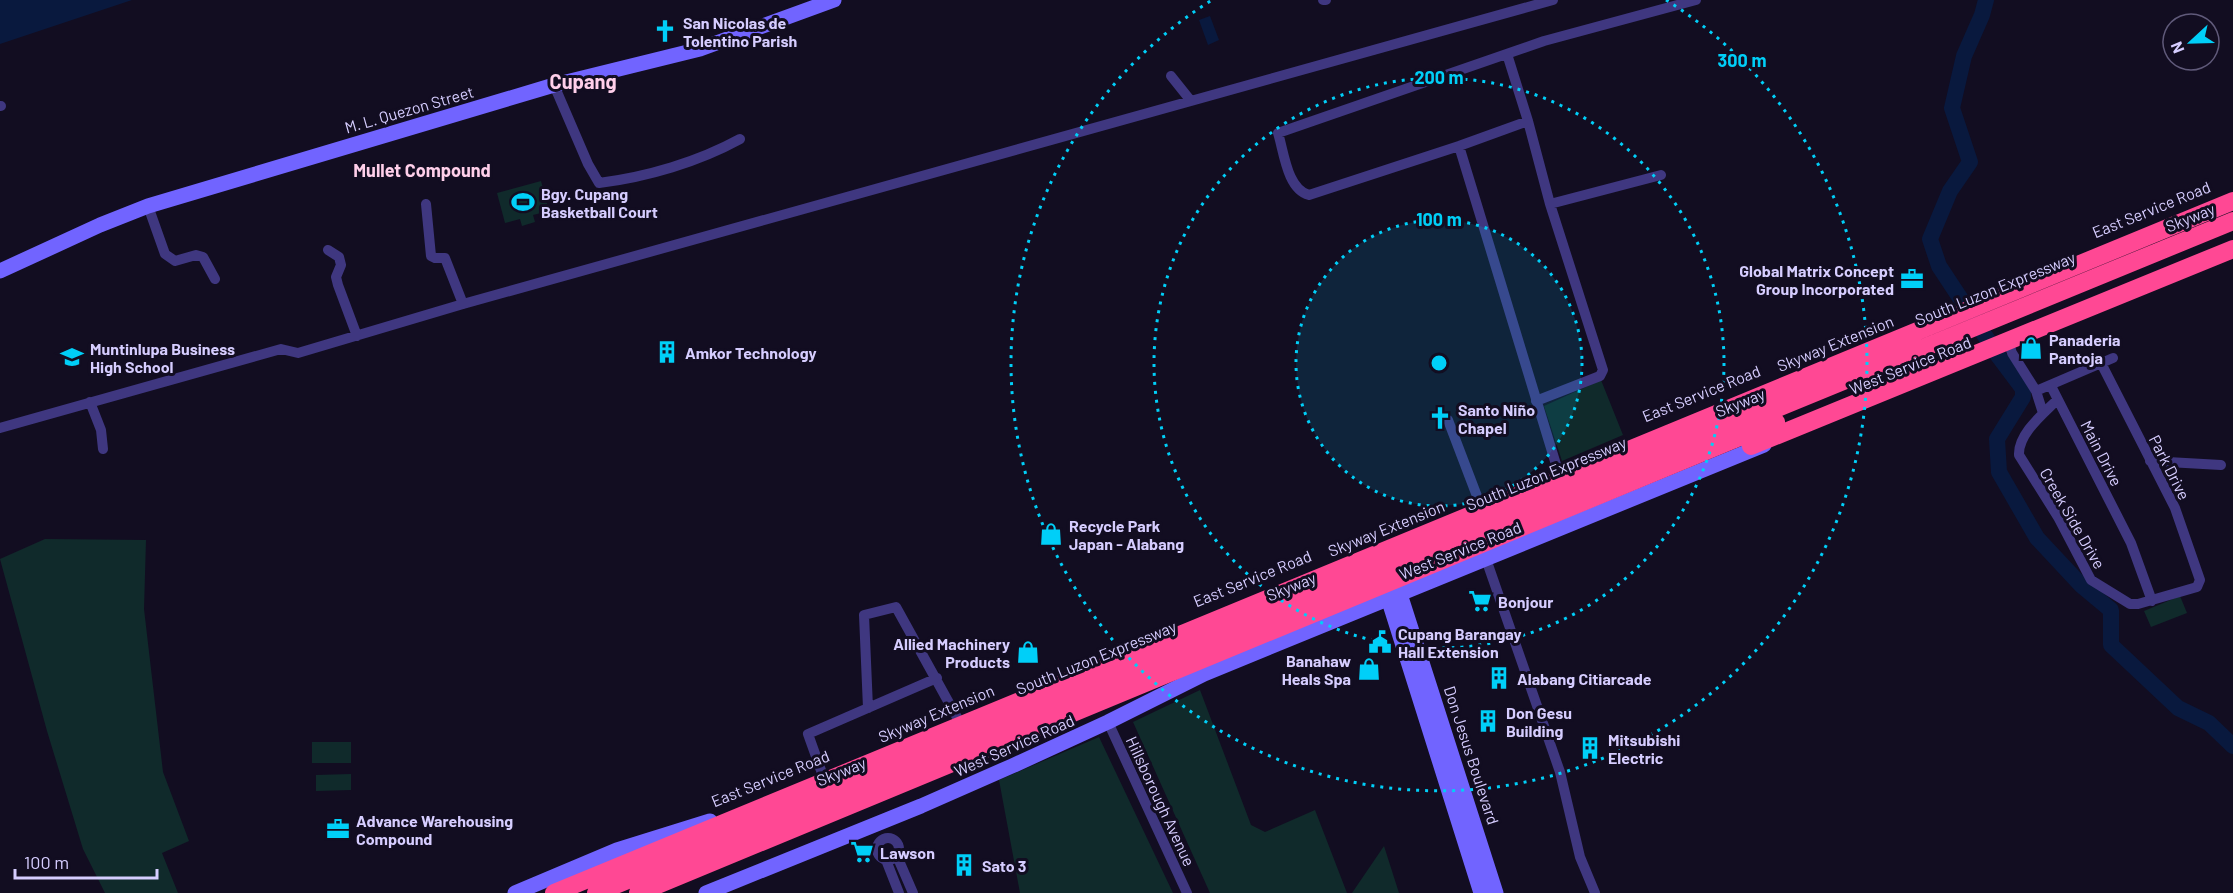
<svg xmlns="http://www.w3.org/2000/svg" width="2233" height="893" viewBox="0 0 2233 893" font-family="Barlow,sans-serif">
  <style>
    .green { fill: #102a2b }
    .water { fill: #09193e }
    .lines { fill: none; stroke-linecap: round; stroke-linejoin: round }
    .river { stroke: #09193e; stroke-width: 16 }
    .street { stroke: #3f3780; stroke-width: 10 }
    .secondary { stroke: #7164ff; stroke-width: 15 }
    .highway { stroke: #ff4894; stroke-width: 18 }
    .ring { fill: none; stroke: #00cff8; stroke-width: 3; stroke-dasharray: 3 6 }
    .labels { text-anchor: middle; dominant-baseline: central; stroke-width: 6; stroke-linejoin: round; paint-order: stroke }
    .poi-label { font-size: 16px; font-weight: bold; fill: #d6cdff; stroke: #120d21; text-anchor: start }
    .street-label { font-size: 16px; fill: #d6cdff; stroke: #120d21 }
    .neighbourhood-label { font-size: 18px; font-weight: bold; fill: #ffcfea; stroke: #120d21 }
    .quarter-label { font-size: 20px; font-weight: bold; fill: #ffcfea; stroke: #120d21 }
    .centre { fill: #00cff8; stroke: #120d21; stroke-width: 3 }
    .ring-label { font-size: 18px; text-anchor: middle; font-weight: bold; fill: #00cff8; stroke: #120d21; stroke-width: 6; stroke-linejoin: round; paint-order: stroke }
  </style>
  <rect width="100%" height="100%" fill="#120d21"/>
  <path class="green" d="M541,181l8,30 -16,4 2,7 -13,4 -2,-7 -15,4 -8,-30z
    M1601,380l22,55 -61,26 -18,-55z
    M45,539l101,1 -2,69 19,163 26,69 -27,12 16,40h-73l-22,-44 -36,-118 -47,-172z
    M2180,596l7,17 -36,14 -7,-16z
    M1200,690l51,135 14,7 50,-22 32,83h-137l-77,-171z
    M1099,737l74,156h-153l-21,-113z
    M312,742h39v21h-39z
    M351,774v16l-35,1v-16z
    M1384,846l15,47h-47z"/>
  <path class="water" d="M0,0h132l-132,44z
    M1210,16l9,24 -11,5 -9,-25z"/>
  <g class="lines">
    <path class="river" d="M1986,0l-4,15 -18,41 -12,52 18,54 -20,29 -20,48 9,27 60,91 24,32v8l-26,42 2,33 38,66 44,47 30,25v35l67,63 31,15 24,23"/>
    <path class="street" d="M1323,0h3
      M1507,54l21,67 22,83 53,166 -3,6 -64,25
      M1171,76l20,25
      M554,85l34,79 11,19c48,-6 99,-21 141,-44
      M0,106h1
      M1528,121l-69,25 -150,49c-22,-6 -25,-43 -31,-62l266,-92 152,-41
      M1459,146l99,325
      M426,204l5,52 4,2h10l18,46
      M1550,204l111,-29
      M148,206l17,48 10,7 21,-6 7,2 12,22
      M328,250l11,7 2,8 -5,12 2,8 19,51
      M2009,344l3,9 24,38 7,22
      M2051,386l80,157 21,58
      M2036,391l77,-33
      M2057,400c-14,14 -39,34 -38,55l39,62 33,63 39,24h8l59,-17 3,-7 -25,-72 -74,-145
      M90,402l11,28 2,19
      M1448,420l32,84
      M0,428l281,-79 17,4 165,-49 1090,-304
      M2150,461l71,4
      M1486,559l74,213 20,85 15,36
      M868,708l-4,-93 32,-8 63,114
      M1108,722l79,171
      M823,776l-15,-42 129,-56
      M877 849a11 11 0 1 1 22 0a11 11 0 1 1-22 0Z
      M897,856l16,37
      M886,860l13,33"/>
    <path class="secondary" d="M0,271l100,-46 48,-19 406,-121 146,-36 134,-49
      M1400,594l96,299
      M1388,598l93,295
      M515,893l102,-43 93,-29
      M706,893l215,-87 91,-40 96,-44 96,-48 560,-229"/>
    <path class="highway" d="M1751,446l482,-197
      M554,893l1679,-692
      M596,893l1637,-672
      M638,893l1138,-471"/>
  </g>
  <circle cx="1439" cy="363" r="143" fill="#00cff8" fill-opacity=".12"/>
  <g class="ring">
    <circle cx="1439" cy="363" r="143"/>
    <circle cx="1439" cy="363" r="285"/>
    <path d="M1666 0A428 428 0 1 1 1212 0"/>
  </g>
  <defs>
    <g id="church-bare" transform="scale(1.8)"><path d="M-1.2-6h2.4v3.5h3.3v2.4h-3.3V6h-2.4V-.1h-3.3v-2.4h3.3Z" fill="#00cff8" stroke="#120d21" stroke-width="2.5" paint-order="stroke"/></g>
    <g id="stadium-bare" transform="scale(1.8)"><path d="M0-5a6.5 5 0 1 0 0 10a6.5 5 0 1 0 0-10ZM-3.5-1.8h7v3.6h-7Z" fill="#00cff8" stroke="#120d21" stroke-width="2.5" paint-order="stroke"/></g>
    <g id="office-bare" transform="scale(1.8)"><path d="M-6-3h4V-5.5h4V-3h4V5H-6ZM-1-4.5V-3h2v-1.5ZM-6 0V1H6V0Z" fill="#00cff8" stroke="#120d21" stroke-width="2.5" paint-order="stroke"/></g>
    <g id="shop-bare" transform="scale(1.8)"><path d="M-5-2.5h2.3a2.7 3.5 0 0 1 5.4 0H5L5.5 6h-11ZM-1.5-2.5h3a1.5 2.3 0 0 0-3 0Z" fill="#00cff8" stroke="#120d21" stroke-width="2.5" paint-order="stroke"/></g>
    <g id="building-bare" transform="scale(1.8)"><path d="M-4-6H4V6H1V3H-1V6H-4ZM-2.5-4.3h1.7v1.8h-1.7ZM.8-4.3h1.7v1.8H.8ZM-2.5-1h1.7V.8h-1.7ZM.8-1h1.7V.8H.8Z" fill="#00cff8" stroke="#120d21" stroke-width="2.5" paint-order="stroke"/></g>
    <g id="school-bare" transform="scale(1.8)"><path d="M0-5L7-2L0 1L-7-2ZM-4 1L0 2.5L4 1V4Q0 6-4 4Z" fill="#00cff8" stroke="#120d21" stroke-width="2.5" paint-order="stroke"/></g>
    <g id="supermarket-bare" transform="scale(1.8)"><path d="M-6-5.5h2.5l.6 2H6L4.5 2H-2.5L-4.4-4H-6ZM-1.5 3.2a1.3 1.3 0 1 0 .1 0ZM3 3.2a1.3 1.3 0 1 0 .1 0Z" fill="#00cff8" stroke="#120d21" stroke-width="2.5" paint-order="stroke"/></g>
    <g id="civic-bare" transform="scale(1.8)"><path d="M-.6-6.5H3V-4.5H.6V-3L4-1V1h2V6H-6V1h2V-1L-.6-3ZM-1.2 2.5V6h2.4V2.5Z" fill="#00cff8" stroke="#120d21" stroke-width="2.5" paint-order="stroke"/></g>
  </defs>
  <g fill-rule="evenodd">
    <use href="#church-bare" x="665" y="31"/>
    <use href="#stadium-bare" x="523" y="202"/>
    <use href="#office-bare" x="1912" y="279"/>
    <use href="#shop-bare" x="2031" y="348"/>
    <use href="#building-bare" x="667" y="352"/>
    <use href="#school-bare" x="72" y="357"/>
    <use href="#church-bare" x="1440" y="418"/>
    <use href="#shop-bare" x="1051" y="534"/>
    <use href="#supermarket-bare" x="1480" y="601"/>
    <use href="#civic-bare" x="1380" y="642"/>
    <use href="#shop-bare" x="1028" y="652"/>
    <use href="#shop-bare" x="1369" y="669"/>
    <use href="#building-bare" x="1499" y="678"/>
    <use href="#building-bare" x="1488" y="721"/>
    <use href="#building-bare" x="1590" y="748"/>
    <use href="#office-bare" x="338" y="829"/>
    <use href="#supermarket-bare" x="862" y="852"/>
    <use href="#building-bare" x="964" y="865"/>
  </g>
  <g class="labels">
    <g class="poi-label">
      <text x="683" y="22">San Nicolas de<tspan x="683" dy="18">Tolentino Parish</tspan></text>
      <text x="541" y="193">Bgy. Cupang<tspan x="541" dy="18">Basketball Court</tspan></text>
      <text x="1894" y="270" text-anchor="end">Global Matrix Concept<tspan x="1894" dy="18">Group Incorporated</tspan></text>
      <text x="2049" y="339">Panaderia<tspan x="2049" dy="18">Pantoja</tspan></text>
      <text x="90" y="348">Muntinlupa Business<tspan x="90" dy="18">High School</tspan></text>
      <text x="685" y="352">Amkor Technology</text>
      <text x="1458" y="409">Santo Niño<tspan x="1458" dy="18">Chapel</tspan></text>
      <text x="1069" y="525">Recycle Park<tspan x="1069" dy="18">Japan - Alabang</tspan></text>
      <text x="1498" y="601">Bonjour</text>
      <text x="1398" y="633">Cupang Barangay<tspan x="1398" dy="18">Hall Extension</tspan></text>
      <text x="1010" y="643" text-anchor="end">Allied Machinery<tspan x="1010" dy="18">Products</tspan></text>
      <text x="1351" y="660" text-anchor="end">Banahaw<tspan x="1351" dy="18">Heals Spa</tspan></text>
      <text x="1517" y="678">Alabang Citiarcade</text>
      <text x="1506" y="712">Don Gesu<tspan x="1506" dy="18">Building</tspan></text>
      <text x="1608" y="739">Mitsubishi<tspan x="1608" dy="18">Electric</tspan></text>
      <text x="356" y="820">Advance Warehousing<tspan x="356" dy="18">Compound</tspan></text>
      <text x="880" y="852">Lawson</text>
      <text x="982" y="865">Sato 3</text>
    </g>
    <g class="street-label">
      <text transform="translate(409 109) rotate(-16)">M. L. Quezon Street</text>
      <text transform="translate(2151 209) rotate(-22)">East Service Road</text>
      <text transform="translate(2190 217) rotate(-22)">Skyway</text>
      <text transform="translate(1995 288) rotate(-22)">South Luzon Expressway</text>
      <text transform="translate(1835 343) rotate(-22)">Skyway Extension</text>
      <text transform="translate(1910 365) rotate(-22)">West Service Road</text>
      <text transform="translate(1701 393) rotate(-22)">East Service Road</text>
      <text transform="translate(1740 402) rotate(-22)">Skyway</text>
      <text transform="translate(2102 453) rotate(63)">Main Drive</text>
      <text transform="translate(2170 467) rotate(63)">Park Drive</text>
      <text transform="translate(1546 473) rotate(-22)">South Luzon Expressway</text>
      <text transform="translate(2073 518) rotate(60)">Creek Side Drive</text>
      <text transform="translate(1386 528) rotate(-22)">Skyway Extension</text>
      <text transform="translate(1460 550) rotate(-22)">West Service Road</text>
      <text transform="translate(1252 578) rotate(-22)">East Service Road</text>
      <text transform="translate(1291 586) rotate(-22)">Skyway</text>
      <text transform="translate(1096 657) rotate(-22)">South Luzon Expressway</text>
      <text transform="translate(936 713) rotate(-23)">Skyway Extension</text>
      <text transform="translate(1014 745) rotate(-24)">West Service Road</text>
      <text transform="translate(1472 755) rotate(72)">Don Jesus Boulevard</text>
      <text transform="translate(841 771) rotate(-22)">Skyway</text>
      <text transform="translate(770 778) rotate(-22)">East Service Road</text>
      <text transform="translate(1161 801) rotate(65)">Hillsborough Avenue</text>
    </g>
    <g class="neighbourhood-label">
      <text x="422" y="170">Mullet Compound</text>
    </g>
    <g class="quarter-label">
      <text x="583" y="81">Cupang</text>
    </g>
  </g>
  <circle cx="1439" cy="363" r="9" class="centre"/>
  <g class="ring-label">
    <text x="1742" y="67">300 m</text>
    <text x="1439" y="84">200 m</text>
    <text x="1439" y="226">100 m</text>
  </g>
  <g transform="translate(2191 42) rotate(248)"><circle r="28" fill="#120d21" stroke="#605a7a" stroke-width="1.5"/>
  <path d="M0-4.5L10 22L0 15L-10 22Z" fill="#00cff8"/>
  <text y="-9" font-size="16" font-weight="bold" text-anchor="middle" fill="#d6cdff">N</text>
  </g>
  <path d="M15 869v9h142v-9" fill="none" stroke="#d6cdff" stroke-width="3"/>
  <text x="24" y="869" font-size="18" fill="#d6cdff" stroke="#120d21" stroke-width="4.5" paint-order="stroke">100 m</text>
</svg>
